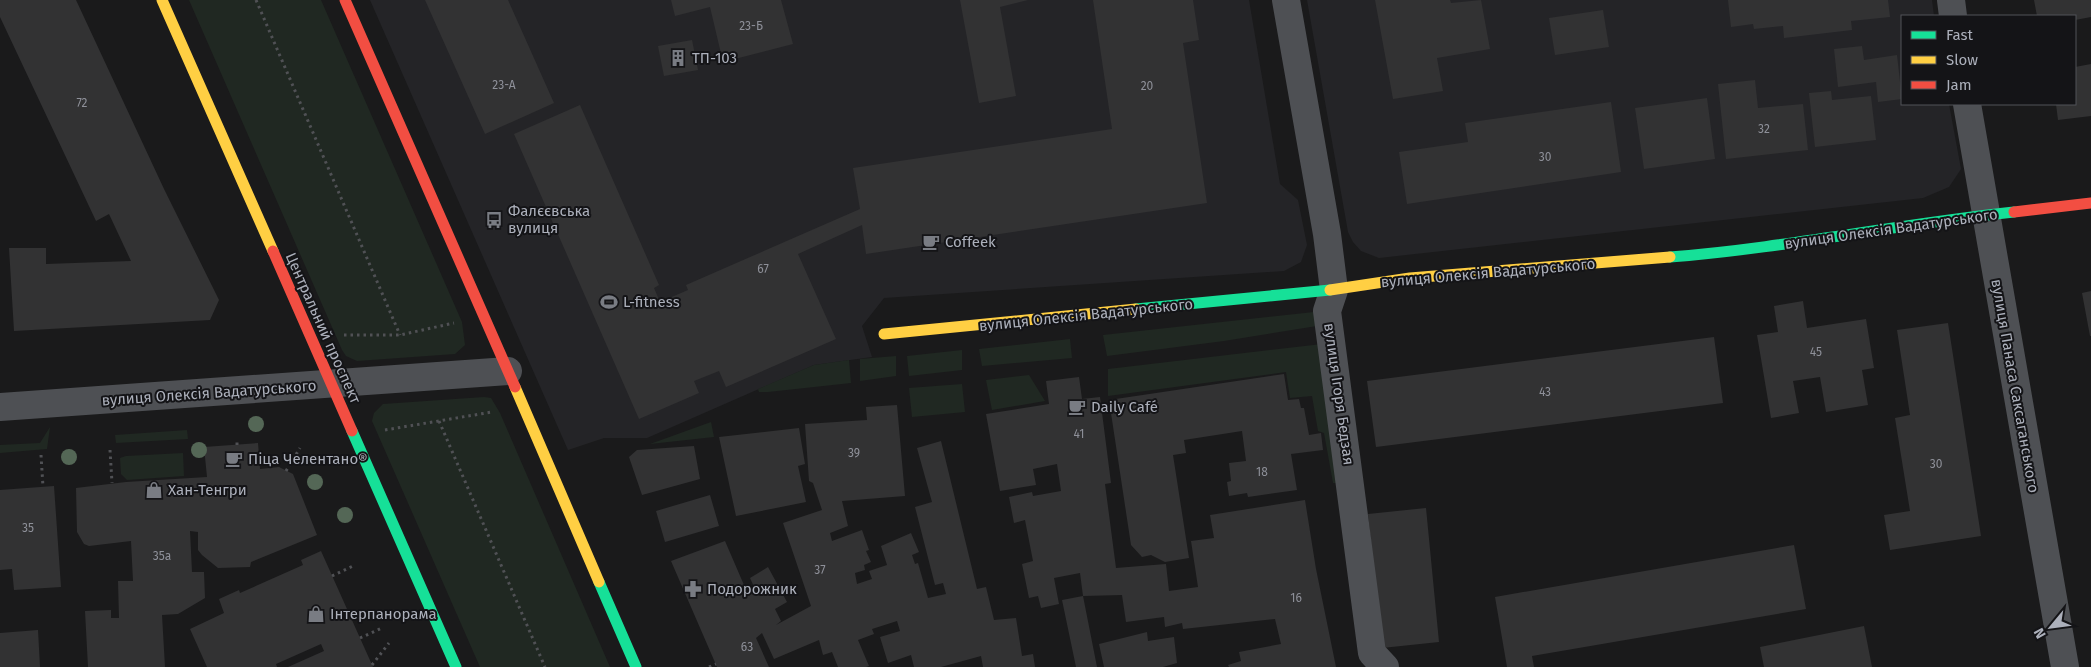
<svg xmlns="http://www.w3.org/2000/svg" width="2091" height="667" viewBox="0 0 2091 667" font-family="'Fira Sans',sans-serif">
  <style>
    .built { fill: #242427 }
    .green { fill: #202822 }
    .building { fill: #323233 }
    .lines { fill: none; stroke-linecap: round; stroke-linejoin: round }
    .path { stroke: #505155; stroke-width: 3; stroke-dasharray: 2.5 4; stroke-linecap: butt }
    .street { stroke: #4e5054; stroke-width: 28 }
    .fast { stroke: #16e098; stroke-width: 11 }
    .slow { stroke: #ffcf43; stroke-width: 11 }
    .jam { stroke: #f24e42; stroke-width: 11 }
    .tree { fill: #546756 }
    .labels { text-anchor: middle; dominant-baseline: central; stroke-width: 4; stroke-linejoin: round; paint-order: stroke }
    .number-label { font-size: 12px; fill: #8e9099 }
    .poi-label { font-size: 15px; fill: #acb0bb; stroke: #141417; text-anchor: start }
    .street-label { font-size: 15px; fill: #acb0bb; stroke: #141417 }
  </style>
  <rect width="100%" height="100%" fill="#1a1a1b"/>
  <path class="built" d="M370,0h879l31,184 18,16 9,45 -6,17 -17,9 -400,27 -22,28 10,31 -58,8 -167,73h-43l-36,12z
    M1307,0h625l2,16h-32v88h47l12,65 -12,18 -26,11 -544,60 -18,-7 -8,-9 -5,-10z"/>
  <path class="green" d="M189,0h132l141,322 3,23 -10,9 -98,7 -11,-5 -4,-6z
    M1314,312l3,14 -93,15 -117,15 -4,-21z
    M1070,339l2,19 -90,8 -3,-17z
    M1322,344l23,139h-12l-9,-50 -6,-2 -6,-35 -22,2 -4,-26 -178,24v-27z
    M962,350v20l-53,6 -2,-20z
    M896,356v20l-36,5v-22z
    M849,360l2,23 -83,9h-9l-1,-3 56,-24z
    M1029,375l16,26 -53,9 -6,-30z
    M962,384l3,28 -53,5 -3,-29z
    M484,397l7,1 9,15 110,254h-130l-108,-246 2,-8 9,-9z
    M711,422l3,15 -64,7z
    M50,427l-3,22 -47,4v-8l40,-2z
    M187,430l1,9 -72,4 -1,-8z
    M183,453l1,23 -57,4 -6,-6 -1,-16 6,-2z"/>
  <path class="building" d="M0,0h76l88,189 55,111 -9,20 -196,11 -5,-83h37v16l85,-3 -22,-47 -13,7 -96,-204z
    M425,0h83l46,103 -69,31z
    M671,0h110l12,44 -70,18 -13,-55 -35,9z
    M960,0h68l-28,7 16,89 -37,7z
    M1093,0h100l6,40 -16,3 24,160 -341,51 -4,-29 -64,29 38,85 -110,48 -7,-16 -25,10 5,12 -60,26 -125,-285 66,-29 79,180 -5,3 6,14 28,-12 -2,-5 174,-76 -7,-41 259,-39z
    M1375,0h75l1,3 30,-3 9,49 -53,9 6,33 -50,8z
    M1728,0h160l2,17 -39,4 1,9 -68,8 -1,-12 -29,3 -1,-5 -22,3z
    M2034,0h57v17l-16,3v-4h-38z
    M1603,10l6,37 -54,8 -6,-37z
    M692,40l6,30 -34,6 -6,-30z
    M1862,46l2,14 33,-5 5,44 -24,3 -2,-20 -38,5 -4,-38z
    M2091,64v52l-33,4 -2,-16h19v-37z
    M1755,80l3,28 45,-4 5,46 -82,9 -8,-75z
    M1831,91l1,9 39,-4 5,44 -61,7 -6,-54z
    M1707,98l8,61 -71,10 -9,-61z
    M1611,102l10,70 -214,32 -8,-52 69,-10 -3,-19z
    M2091,291v45h-1l-8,-43z
    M1803,301l4,27 59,-9 8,49 -12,2 6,35 -42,7 -6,-35 -27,4 6,32 -28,5 -14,-83 21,-3 -4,-26z
    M1948,323l33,213 -91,14 -6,-35 26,-4 -15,-93 15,-3 -13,-85z
    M1714,337l9,66 -347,44 -9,-66z
    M1284,374l4,26 11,-1 2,9h3l5,27 12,-2 2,17 -32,4 6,36 -49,7 -1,-4 -18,3 -2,-14 4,-1 -2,-18 17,-2 -4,-30 -58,9 2,13 -13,2 16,103 -24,4 -14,-7 -9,2 -11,-12 -22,-145z
    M1079,377l3,22 18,-2 11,86 -6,1 11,84 50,-4 3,27 29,-4 -7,-46 23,-3 -4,-23 95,-15 11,69 20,98h-107l-1,-2 13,-4 -2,-9 42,-8 -6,-25 -92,10 -1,-6 -17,4 -1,-10 -38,5 -4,-27 -39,1 -3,-23 -26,5 5,26 -18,4 -3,-12 -9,2 -7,-34 11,-3 -8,-41 -11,3 -5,-26 23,-5 1,4 28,-5 -4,-27 -24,5 3,16 -36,6 -14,-77 63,-10 -3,-23z
    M897,405l8,91 -63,5 6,25 -18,7 2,8 30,-11 7,20 -3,1 5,11 -7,3 1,5 -10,3 2,11 15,-5 -3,-8 18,-6 -6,-19 30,-13 8,19 -7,3 3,9 3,-1 10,35 18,-4 -3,-11 -8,2 -20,-78 17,-5 -15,-54 24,-7 36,148 9,-2 8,33 22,-2 6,38 11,-2 2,13h-52l-2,-11 -40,11h-27l-3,-12 -23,8 -8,-26 20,-6 -3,-10 -25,8 2,5 -16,6 11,26 -3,1h-28l-6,-15 -9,3 -4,-15 -45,19 -12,-26 -6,5 13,29h-52l-46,-106 54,-20 22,51 8,-3 -5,-11 18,-11 19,35 -12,7 6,12 -5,4 35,-19 -28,-83 39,-13 -9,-27 -4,-2 -4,-57 62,-4 -1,-13z
    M799,428l6,36 -7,2 8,36 -70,14 -17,-79z
    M258,443l2,26 19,-2 14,7 24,61 -66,27 -1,5 -32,1 -16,-13 -4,-5v-18l-8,-1 2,41h12l1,26 -27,16 -16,1 3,52h-77l-3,-56 26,-1v8h8l-1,-37h15l-2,-40 -42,5 -5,-2 -7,-12 -1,-44 50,-6 81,-5 -3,-30z
    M694,446l6,33 -58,16 -13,-38 8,-7z
    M54,486l7,101 -47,3 -2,-21 -12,1v-80z
    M710,495l9,31 -54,16 -9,-31z
    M1426,508l13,134 -57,6 -14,-134z
    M1794,545l12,64 -274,47 2,11h-27l-12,-70z
    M321,551l52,116h-85l36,-16 -3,-7 -45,20 1,3h-70l-17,-38 34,-16 -5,-14 20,-9 1,3 63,-28 -2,-5z
    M1083,596l14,71h-21l-14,-67z
    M1864,626l8,41h-108l-4,-20z
    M38,630l2,37h-40v-34z
    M1147,632l1,9 26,-4 3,26 -14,4h-59l-5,-23z"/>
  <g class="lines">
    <path class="path" d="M256,0l144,335
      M344,335h56l54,-12
      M439,421l106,246
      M385,430l107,-18
      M237,445v-4
      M110,450l2,33
      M41,455l2,32
      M286,471l14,-23
      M332,576l23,-11
      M360,638l22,-10
      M372,665l17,-22
      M709,667l7,-3"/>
    <path class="street" d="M1286,0l41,234 7,56 -7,21 45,342 13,14
      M1951,0l2,16
      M1967,104l98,563
      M0,407l508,-36"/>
    <path class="fast" d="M1670,257c115,-9 229,-33 344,-45
      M1136,309l194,-19
      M352,431l104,236
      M599,582l37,85"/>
    <path class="slow" d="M162,0l111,251
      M1330,290l80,-12 260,-21
      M884,334l252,-25
      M515,387l84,195"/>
    <path class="jam" d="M345,0l170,387
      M2014,212l77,-9
      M273,251l79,180"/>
  </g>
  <g class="tree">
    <circle cx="256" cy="424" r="8"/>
    <circle cx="199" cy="450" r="8"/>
    <circle cx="69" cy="457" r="8"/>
    <circle cx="315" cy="482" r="8"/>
    <circle cx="345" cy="515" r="8"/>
  </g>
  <defs>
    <g id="building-bare" transform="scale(1.35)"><path d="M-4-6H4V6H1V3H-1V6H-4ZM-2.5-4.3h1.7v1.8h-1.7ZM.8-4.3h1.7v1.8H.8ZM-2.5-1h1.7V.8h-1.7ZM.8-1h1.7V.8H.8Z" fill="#797c83" stroke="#141417" stroke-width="2.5" paint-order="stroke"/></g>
    <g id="bus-bare" transform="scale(1.35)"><path d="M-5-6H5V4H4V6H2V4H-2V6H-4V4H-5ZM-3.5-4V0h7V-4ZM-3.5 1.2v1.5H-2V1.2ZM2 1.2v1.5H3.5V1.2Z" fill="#797c83" stroke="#141417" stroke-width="2.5" paint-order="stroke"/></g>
    <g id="cafe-bare" transform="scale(1.35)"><path d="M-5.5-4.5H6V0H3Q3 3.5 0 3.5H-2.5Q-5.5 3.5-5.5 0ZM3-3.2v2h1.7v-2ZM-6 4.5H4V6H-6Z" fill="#797c83" stroke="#141417" stroke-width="2.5" paint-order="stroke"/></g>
    <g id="stadium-bare" transform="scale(1.35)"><path d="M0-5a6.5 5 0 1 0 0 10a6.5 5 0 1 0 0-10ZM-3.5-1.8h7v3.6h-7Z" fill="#797c83" stroke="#141417" stroke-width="2.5" paint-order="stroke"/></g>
    <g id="shop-bare" transform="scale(1.35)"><path d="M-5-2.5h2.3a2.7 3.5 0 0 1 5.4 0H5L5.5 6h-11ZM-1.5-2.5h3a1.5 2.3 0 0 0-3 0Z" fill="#797c83" stroke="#141417" stroke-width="2.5" paint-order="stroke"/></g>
    <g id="pharmacy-bare" transform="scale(1.35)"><path d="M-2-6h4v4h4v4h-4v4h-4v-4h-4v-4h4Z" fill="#797c83" stroke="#141417" stroke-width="2.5" paint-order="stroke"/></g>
  </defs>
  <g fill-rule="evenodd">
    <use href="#building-bare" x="678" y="58"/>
    <use href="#bus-bare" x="494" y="220"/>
    <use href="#cafe-bare" x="931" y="242"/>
    <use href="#stadium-bare" x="609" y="302"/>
    <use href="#cafe-bare" x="1077" y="407"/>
    <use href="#cafe-bare" x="234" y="459"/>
    <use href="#shop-bare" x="154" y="490"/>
    <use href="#pharmacy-bare" x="693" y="589"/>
    <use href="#shop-bare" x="316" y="614"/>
  </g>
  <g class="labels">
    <g class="number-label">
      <text x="751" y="26">23-Б</text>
      <text x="504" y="85">23-А</text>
      <text x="1147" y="86">20</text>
      <text x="82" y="103">72</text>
      <text x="1764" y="129">32</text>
      <text x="1545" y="157">30</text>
      <text x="763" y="269">67</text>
      <text x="1816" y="352">45</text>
      <text x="1545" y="392">43</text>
      <text x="1079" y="434">41</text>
      <text x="854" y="453">39</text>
      <text x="1936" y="464">30</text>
      <text x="1262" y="472">18</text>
      <text x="28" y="528">35</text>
      <text x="162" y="556">35a</text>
      <text x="820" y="570">37</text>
      <text x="1296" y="598">16</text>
      <text x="747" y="647">63</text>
    </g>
    <g class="poi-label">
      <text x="692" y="58">ТП-103</text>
      <text x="508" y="211">Фалєєвська<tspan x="508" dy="17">вулиця</tspan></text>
      <text x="945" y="242">Coffeek</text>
      <text x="623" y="302">L-fitness</text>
      <text x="1091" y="407">Daily Café</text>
      <text x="248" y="459">Піца Челентано®</text>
      <text x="168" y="490">Хан-Тенгри</text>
      <text x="707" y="589">Подорожник</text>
      <text x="330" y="614">Інтерпанорама</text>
    </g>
    <g class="street-label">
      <text transform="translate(1891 229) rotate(-8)">вулиця Олексія Вадатурського</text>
      <text transform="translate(1488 273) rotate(-5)">вулиця Олексія Вадатурського</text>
      <text transform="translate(1086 315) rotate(-6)">вулиця Олексія Вадатурського</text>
      <text transform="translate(323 328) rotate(66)">Центральний проспект</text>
      <text transform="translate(2015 386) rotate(80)">вулиця Панаса Саксаганського</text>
      <text transform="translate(209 393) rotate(-4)">вулиця Олексія Вадатурського</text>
      <text transform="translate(1339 394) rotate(82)">вулиця Ігоря Бедзая</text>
    </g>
  </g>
  <rect x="1901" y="15" width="175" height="90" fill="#141417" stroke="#515259"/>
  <rect x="1911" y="31" width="25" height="8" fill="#16e098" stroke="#515259"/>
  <text x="1946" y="40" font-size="15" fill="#acb0bb">Fast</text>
  <rect x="1911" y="56" width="25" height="8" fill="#ffcf43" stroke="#515259"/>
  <text x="1946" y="65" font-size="15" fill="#acb0bb">Slow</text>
  <rect x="1911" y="81" width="25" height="8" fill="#f24e42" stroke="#515259"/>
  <text x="1946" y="90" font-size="15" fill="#acb0bb">Jam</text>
  <g transform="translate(2051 627) rotate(241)" stroke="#141417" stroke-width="4" paint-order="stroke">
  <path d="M0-4L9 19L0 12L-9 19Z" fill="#acb0bb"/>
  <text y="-8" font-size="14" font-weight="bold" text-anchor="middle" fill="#acb0bb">N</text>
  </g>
</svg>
